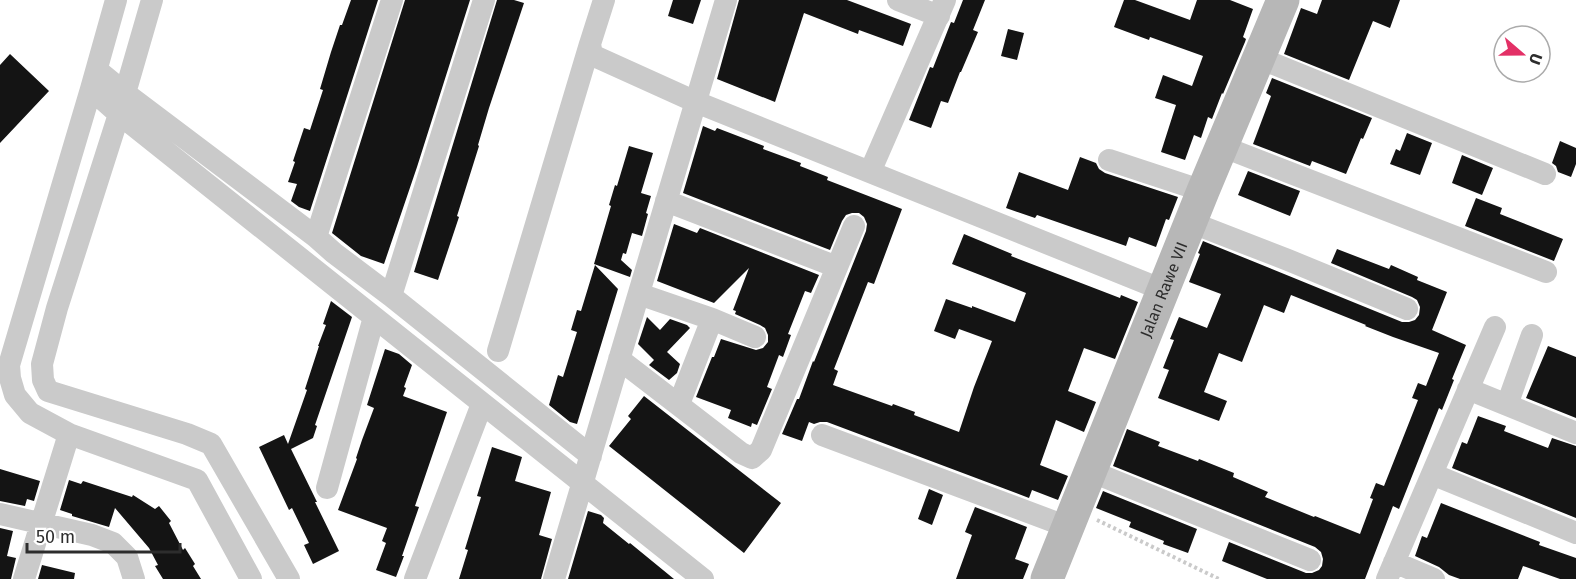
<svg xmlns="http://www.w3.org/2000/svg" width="1576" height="579" viewBox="0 0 1576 579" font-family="'Fira Sans',sans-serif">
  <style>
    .building { fill: #141414 }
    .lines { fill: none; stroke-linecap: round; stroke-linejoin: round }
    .path { stroke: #cacaca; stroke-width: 4; stroke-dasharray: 3 3; stroke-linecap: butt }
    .street { stroke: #cacaca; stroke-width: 22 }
    .secondary { stroke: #b7b7b7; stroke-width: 33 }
    .labels { text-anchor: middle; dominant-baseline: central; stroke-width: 6; stroke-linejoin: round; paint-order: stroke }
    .street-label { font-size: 16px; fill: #2d2d2d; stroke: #fff }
  </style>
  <rect width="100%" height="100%" fill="#fff"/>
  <path class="building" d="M351,0h27l-68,211 -11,-4 -8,-6 6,-17 -9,-2 7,-20 -2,-1 11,-33 6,2 13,-40 -3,-1 11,-37 9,-27h2z
    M405,0h65l-53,167 -33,97 -23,-8 -29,-23z
    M497,0h17l10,3 -35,105 -11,37 1,1 -22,70 2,1 -21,63 -24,-8z
    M673,0h28l-8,24 -25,-8z
    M739,0h108l64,24 -8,22 -44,-16 -1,4 -54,-21 -29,89 -58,-23z
    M963,0h22l-12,30 5,2 -17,40h-1l-12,31 -7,-2 -10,27 -22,-8 21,-53 3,1 18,-46 3,1z
    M1124,0h11l55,20 7,-20h33l23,9 -10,28 3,2 -1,3 -22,52 -1,-1 -10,26 -4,-2 -7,21 -7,-3 -9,25 -24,-8 15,-47 -21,-7 8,-23 29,11 11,-30 -53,-19 -1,3 -35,-13z
    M1322,0h78l-10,28 -17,-7 -24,59 -65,-26 17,-46 16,6z
    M1008,29l16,4 -7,27 -16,-4z
    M10,54l39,37 -49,52v-78z
    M1272,78l100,40 -9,21 -2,-1 -15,36 -34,-13 -2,5 -57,-22 18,-48 -5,-3z
    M703,126l12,5 2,-3 47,18 -1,3 38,14 -1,3 28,11 -1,3 75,29 -28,75 -6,-2 -34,87 4,2 -5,14 59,21 1,-2 22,8 -1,3 45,17 15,-45 18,-46 -33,-12 -4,10 -21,-8 12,-32 26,9v-2l43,16 11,-29 -74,-29 12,-30 48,20 -1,2 57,22 52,20 1,-3 17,7 -23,57 -31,-11 -16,43 28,11 -12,30 -28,-12 -16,45 28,11 -10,24 -26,-10 -3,8 -202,-76h-7l-6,2 -5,-2 -7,19 -20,-7 15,-35h2l14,-38 1,1 52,-131 1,-7 -3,-7 -5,-4h-7l-6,2 -4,6 -12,29 -147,-57z
    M1407,133l25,10 -12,32 -30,-11 6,-15 4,2z
    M1560,141l16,7v16l-5,13 -13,-5 -2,-6 -4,-3z
    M629,146l24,7 -12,40 10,3 -5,17 2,1 -6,22 -10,-3 -6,21 -3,-1 -2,7 11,10 -2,7 -36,-13 17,-58 -2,-1 6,-20 2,1z
    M1462,155l31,13 -11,27 -30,-12z
    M1080,157l16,6 3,6 6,4 73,24 -9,23 -3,-1 -10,28 -27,-10 -3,9 -89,-31 -2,3 -29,-10 13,-36 49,18z
    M1248,171l52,20 -10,25 -52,-21z
    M1476,198l26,10 -2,6 63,25 -9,22 -89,-35z
    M674,224l23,9 3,-5 119,47 -8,18 -6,-2 -17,43 3,1 -8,22 -4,-2 -12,32 5,2 -15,36 -5,-2 -1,4 -23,-9 3,-8 -35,-13 16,-40h2l7,-18 35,11 7,-2 5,-6v-7l-3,-7 -5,-3 -25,-11 1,-3 -3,-1 16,-42 -35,35 -57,-22z
    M1203,241l199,81h7l6,-2 4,-5 1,-8 -3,-7 -5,-3 -81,-34 6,-14 52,20 2,-4 27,12 -1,3 30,12 -15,38 34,15 -14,34 2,1 -12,30 -3,-2 -40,101 -6,-3 -28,73h-98l-45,-18 7,-19 77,31h6l7,-3 3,-4 1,-7 -2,-7 -6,-5 -202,-81 14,-37 33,13 -2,4 40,15 1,-2 35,14 -1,4 35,15 -3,5 49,20 1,-1 45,18 13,-35 -3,-1 6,-15 8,3 34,-86 -6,-2 6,-15 8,3 13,-33 -46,-16 -28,-11 1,-1 -75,-30 -7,18 -20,-8 -22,57 -23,-9 -15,39 23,9 -8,20 -61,-23 11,-28 -6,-2 11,-28 -4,-1 9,-22 28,11 14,-34 -32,-12 11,-28 -2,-1z
    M595,265l23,24 -41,135 -7,-2 -21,-17 9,-30 5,2 14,-45 -6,-2 6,-20 4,1z
    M331,301l21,16 -37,108 2,1 -4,12 -22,11 26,53h-2l24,49 -26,13 -9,-19 5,-2 -17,-35 -3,2 -30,-63 25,-12 4,9 19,-54 -2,-1 14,-43h-1l8,-21 -3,-1z
    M647,317l13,13 10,-11 17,6 3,3 -23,24 13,12 -3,9 -8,7 -20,-15 5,-5 -16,-16z
    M1548,346l28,11v61l-50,-20z
    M385,349l14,5 13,11 -8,22 2,1 -3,8 44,16 -32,94 4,1 -17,49h2l-8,21 -20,-7 10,-27 -4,-2 5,-13 -49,-18 19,-51 -1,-1 6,-18 12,-32 -7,-3z
    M644,396l137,107 -37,50 -135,-107 22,-27 -3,-3z
    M1478,416l28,10 -2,5 44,17 4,-10 24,8v72l-124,-50 10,-26 5,2z
    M492,447l30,10 -7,24 36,11 -12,43 13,4 -11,40h-82l9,-29 -3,-1 16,-52 -4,-1z
    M0,469l40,12 -6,20 -7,-2 -2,7 -25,-5z
    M69,480l12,4 2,-3 49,16 1,-2 22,14 4,-3 12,15 -2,2 14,27 2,-2 10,16 -2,2 8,13h-38l-8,-13 3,-1 -9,-17 -34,-40 -6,19 -37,-11v-2l-12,-4z
    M929,489l14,6 -11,30 -14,-6z
    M1103,491l94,38 -9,24 -25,-9 1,-3 -35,-14 2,-5 -35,-14z
    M1441,503l99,39 -1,3 37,13v21h-16l-37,-13 -5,13h-58l-11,-4 -10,-8 -24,-11 7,-20 5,2z
    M975,507l52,20 -12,32 14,5 -6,15h-67l16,-44 -7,-3z
    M588,511l13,4 3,3 -1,5 26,21 1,-1 44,36h-106z
    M0,528l13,3 -6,25 9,2 -5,21h-11z
    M42,565l33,8 -1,6h-36z"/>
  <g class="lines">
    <path class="path" d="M1097,520l122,59"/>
    <path class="street" d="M116,0l-25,89 -82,276 1,13 5,17 15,18 39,21 128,46 54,99
      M152,0l-33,114 -62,194 -15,56 1,16 5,11 139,43 24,10 78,135
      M604,0l-14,44 2,11 104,47 467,188
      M898,0l41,16
      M1259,58l286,116
      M97,70l28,23 191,144 18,16 57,43 200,160
      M91,89l28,25 584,465
      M1221,146l325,126
      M1109,160l94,31
      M870,172l75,-172
      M1190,222l98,38 119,49
      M316,237l76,-237
      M837,267l17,-41
      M639,294l73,25 43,18
      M391,296l93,-296
      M498,351l92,-307
      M619,359l122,94 11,5 9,-8 76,-183 -171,-66
      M1468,389l108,44
      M679,404l33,-85
      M1507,405l25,-70
      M822,435l246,92
      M1090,471l220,89
      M1432,474l144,59
      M327,488l47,-171
      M0,514l92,21 21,8 14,14 7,22
      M1394,562l40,17
      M24,579l45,-145
      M415,579l67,-175
      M554,579l172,-579
      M1387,579l108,-252"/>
    <path class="secondary" id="s1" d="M1047,579l156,-388 80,-191"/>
  </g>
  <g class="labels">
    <g class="street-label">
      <text stroke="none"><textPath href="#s1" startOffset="312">Jalan Rawe VII</textPath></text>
    </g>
  </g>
  <g transform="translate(1522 54) rotate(110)"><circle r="28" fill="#ffffff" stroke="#ababab" stroke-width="1.5"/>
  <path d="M0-4.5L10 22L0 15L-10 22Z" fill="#e33066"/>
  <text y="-9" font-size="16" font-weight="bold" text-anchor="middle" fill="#2d2d2d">U</text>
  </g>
  <path d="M27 543v9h153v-9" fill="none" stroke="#2d2d2d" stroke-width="3"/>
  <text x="36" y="543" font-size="18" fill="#2d2d2d" stroke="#ffffff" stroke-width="4.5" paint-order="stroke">50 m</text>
</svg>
